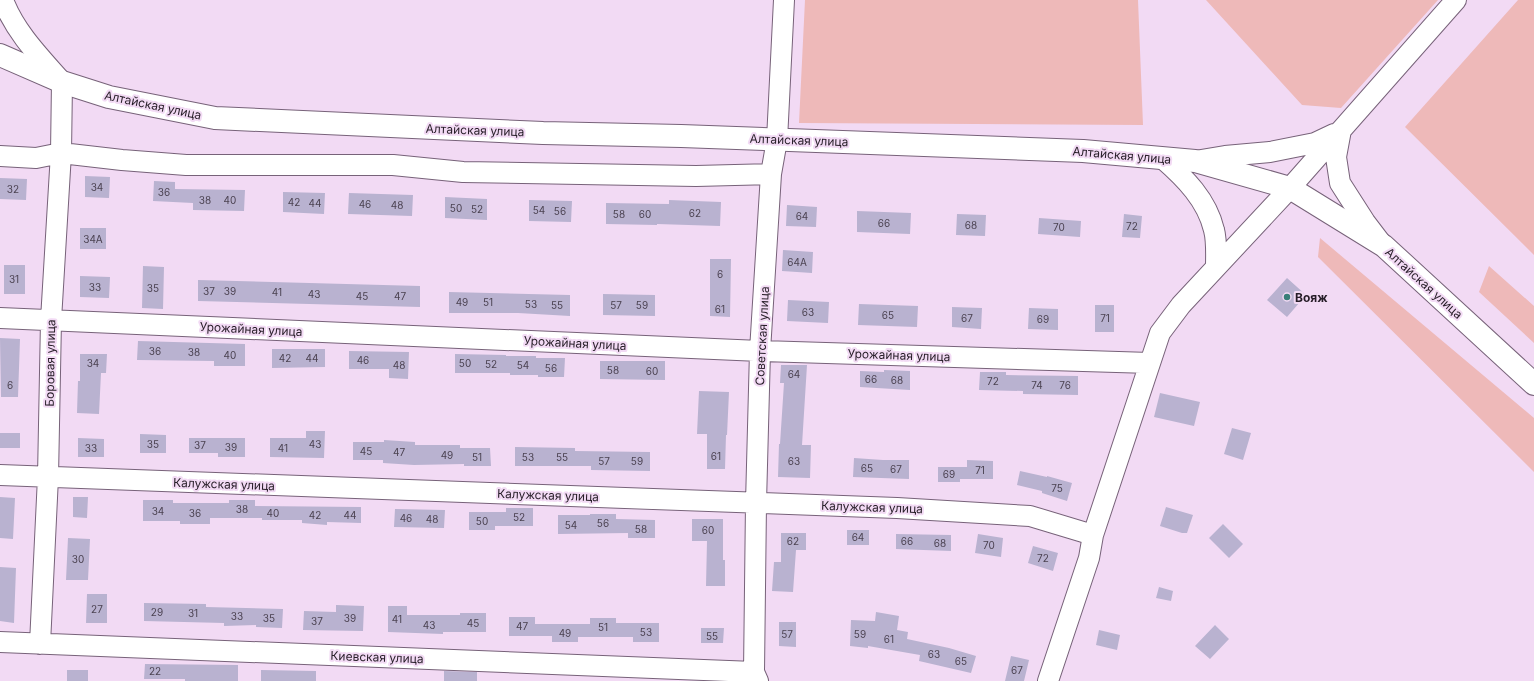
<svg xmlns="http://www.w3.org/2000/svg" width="1534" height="681" viewBox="0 0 1534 681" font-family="Inter,sans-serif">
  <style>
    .green { fill: #eeb9b9 }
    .building { fill: #b9b2d0 }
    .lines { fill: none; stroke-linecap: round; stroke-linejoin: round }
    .minor-casing { stroke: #776279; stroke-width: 22 }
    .major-casing { stroke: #776279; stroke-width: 24 }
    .minor { stroke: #fff; stroke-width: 20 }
    .major { stroke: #fff; stroke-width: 22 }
    .poi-dot { fill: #387f78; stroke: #f2daf4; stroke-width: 1.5 }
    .labels { text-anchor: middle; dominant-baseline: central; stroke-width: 4; stroke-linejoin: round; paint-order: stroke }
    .number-label { font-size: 10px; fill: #4b4251 }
    .street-label { font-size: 12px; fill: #261d27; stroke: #f2daf4 }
    .poi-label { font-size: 12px; font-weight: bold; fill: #261d27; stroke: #f2daf4; text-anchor: start }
  </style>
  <rect width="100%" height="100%" fill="#f2daf4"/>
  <path class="green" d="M805,0h333l5,125 -344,-2z
    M1206,0h232l-97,108 -39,-3z
    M1518,0h16v255l-129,-128z
    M1320,238l214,180v54l-216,-215z
    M1489,266l45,40v37l-55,-51z"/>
  <path class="building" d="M85,176l25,1 -1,21 -24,-1z
    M0,178l27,1 -1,21 -26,-1z
    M154,181l21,1v7l70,1 -1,21 -51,-1v-7l-40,-2z
    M283,192l42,1 -1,21 -41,-2z
    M349,193l64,2 -1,21 -64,-2z
    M445,197l42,2v21l-42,-2z
    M529,200l43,1 -1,21 -42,-1z
    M669,200l52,2 -1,24 -63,-2v1l-51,-1v-21l63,1z
    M787,205l30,2 -1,20 -30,-1z
    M857,211l54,2 -1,21 -53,-2z
    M957,214l29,1 -1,21 -29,-1z
    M1124,214l18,2 -2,22 -18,-1z
    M1039,218l42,3 -1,16 -42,-3z
    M80,228h26v21h-26z
    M783,250l30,2 -1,21 -30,-2z
    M710,259h21l-1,58 -20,-1z
    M4,265h21v29h-21z
    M143,266l21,1 -1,42 -21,-1z
    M80,276l30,1 -1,21 -29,-1z
    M1287,278l19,17 -19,22 -20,-17z
    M198,280l222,6v21l-222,-6z
    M449,292l121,3v21l-52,-3h-69z
    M603,294l52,1v21l-52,-1z
    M788,300l41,2 -1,21 -41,-2z
    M859,304l59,2 -1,21 -59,-2z
    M1095,305h19v27h-19z
    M952,307l30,1 -1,21 -29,-2z
    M1029,308l29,1v21l-30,-1z
    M0,338l20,1 -2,58h-17z
    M138,341l107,3v22h-31v-5l-77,-1z
    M272,349h53v18l-53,1z
    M349,351l60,1 -1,27 -19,-1v-9h-40z
    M80,354h27l-1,19h-5l-2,41 -22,-1 1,-32h2z
    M455,354l51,1v1h30v2h29l-1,19h-26v-2h-28v-2h-55z
    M600,361h65v19l-65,-1z
    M781,365h26l-5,80h9l-1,33 -32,-1 1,-33h1l4,-61h-4z
    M884,370l26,1v19l-50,-3v-16l24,1z
    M980,372h26v3l72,1v19l-55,-1v-3l-44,-1z
    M699,391l30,1 -2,43h-1l-1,34h-18v-35h-10z
    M1160,393l40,9 -6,24 -40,-9z
    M1232,428l19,5 -8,27 -19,-6z
    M306,431h19l-1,27 -54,-1v-19h36z
    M0,433h20v15h-20z
    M140,434l26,1v18h-26z
    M78,438l26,1v18h-26z
    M189,438h56v19h-27v-4h-29z
    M384,440l31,2v3h45v3h30l1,18h-27v-2l-50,1 -31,-2v-3h-30v-18h31z
    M515,447l60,1v3l75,1v19l-59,-1v-4h-76z
    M854,458l29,2h26v19l-56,-2z
    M967,460l26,1v18h-33v3h-22v-15h29z
    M1020,471l27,6v-1l25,7 -5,18 -25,-8v-2l-25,-6z
    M0,497l15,1 -2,41 -13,-1z
    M73,497h15l-1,21 -14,-1z
    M143,500h30v3h56v-3h26v6l106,1v16l-34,-1v3l-25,-2v-3h-40v-2h-52v6h-30v-3h-37z
    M1166,507l27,8 -6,18h-5l-22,-7z
    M506,508h27v18h-38v4h-26v-18h37z
    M395,509l50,1 -1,18 -50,-1z
    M590,514h26v5l39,1v18h-27v-5l-70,1v-19h32z
    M692,519h31v41h2v26h-19l1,-45h-15z
    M1223,524l20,20 -14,14 -20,-20z
    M847,530h22v15h-22z
    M781,533h25v17h-10l-3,42 -21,-1 2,-29h7z
    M896,534l55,1v16l-55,-2z
    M978,534l25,4 -2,19 -26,-4z
    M68,538l22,1 -2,41h-22z
    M1033,546l25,7 -5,18 -25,-8z
    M0,567l16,1 -2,55 -14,-2z
    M1159,587l14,4 -2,10 -15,-3z
    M87,594h20v29h-21z
    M144,603l62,1v3l77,2 -1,19 -26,-1v-2l-32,1v-3l-80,-2z
    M336,605l28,1 -1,25 -60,-1 1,-19 32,1z
    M388,606h19v9h53v-2h26v19h-43v2l-55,-2z
    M876,612l23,4 -2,14 11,2 -1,7 42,9 27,8 -5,17 -52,-12 1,-6 -52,-9v2l-18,-2 1,-26 24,1z
    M509,617h26v7h55v-6h26v5h43v19h-26v-5h-55v5h-26v-6h-43z
    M779,622h17v25l-17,-1z
    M1215,625l14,14 -19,20 -15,-13z
    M701,628h23l-1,15h-22z
    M1099,630l21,5 -3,15 -21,-5z
    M1011,656l18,4 -5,21h-19z
    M145,664l93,1v16h-53v-2h-41z
    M67,670h21v11h-21z
    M261,670l55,1v10h-55z
    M444,671l33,1v9h-33z"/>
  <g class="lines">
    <g class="minor-casing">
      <path id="minor" d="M3,0c12,32 37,57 59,82l-1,71 -10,167 -3,157 -8,167
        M1341,130l-5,27 4,26 25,39 16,21
        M0,156l36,2 25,-5 61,7 64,5h207l70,7 233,4 75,-2
        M1162,158c23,20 45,42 52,72 3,11 2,25 2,37
        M1195,161l30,-5 45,-4 45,-9 19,-9
        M0,318l760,33 390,12
        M0,475l897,33 133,8 63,19
        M0,642l754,30
        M758,681l-4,-9 2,-169 4,-152 11,-177 6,-34 7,-140
        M1048,681l41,-123 4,-23 67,-202 21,-28 109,-117 166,-188"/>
    </g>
    <g class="major-casing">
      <path id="major" d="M0,55l62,27 47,15 106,21 328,15 138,3 402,15 112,10 95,27 94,58 150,138"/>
    </g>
    <use href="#minor" class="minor"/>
    <use href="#major" class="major"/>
  </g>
  <circle class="poi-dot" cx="1287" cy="297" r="4"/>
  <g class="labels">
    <g class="number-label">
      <text x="97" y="187">34</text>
      <text x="13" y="189">32</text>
      <text x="164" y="192">36</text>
      <text x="205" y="200">38</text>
      <text x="230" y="200">40</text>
      <text x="294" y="202">42</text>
      <text x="315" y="203">44</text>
      <text x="365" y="204">46</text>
      <text x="397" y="205">48</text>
      <text x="456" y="208">50</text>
      <text x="477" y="209">52</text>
      <text x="539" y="210">54</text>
      <text x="560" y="211">56</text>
      <text x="695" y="213">62</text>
      <text x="619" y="214">58</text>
      <text x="645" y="214">60</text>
      <text x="802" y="216">64</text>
      <text x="884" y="223">66</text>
      <text x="971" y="225">68</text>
      <text x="1132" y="226">72</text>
      <text x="1059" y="227">70</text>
      <text x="93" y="239">34А</text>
      <text x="797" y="262">64А</text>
      <text x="720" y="274">6</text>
      <text x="14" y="279">31</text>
      <text x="95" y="287">33</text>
      <text x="153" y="288">35</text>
      <text x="209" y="291">37</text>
      <text x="230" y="291">39</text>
      <text x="277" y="292">41</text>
      <text x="314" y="294">43</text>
      <text x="362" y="296">45</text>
      <text x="400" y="296">47</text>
      <text x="462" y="302">49</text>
      <text x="488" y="302">51</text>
      <text x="531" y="304">53</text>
      <text x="557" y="305">55</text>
      <text x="616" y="305">57</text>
      <text x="642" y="305">59</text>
      <text x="720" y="309">61</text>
      <text x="808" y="312">63</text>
      <text x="888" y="315">65</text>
      <text x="967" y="318">67</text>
      <text x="1105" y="318">71</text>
      <text x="1043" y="319">69</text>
      <text x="155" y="351">36</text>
      <text x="194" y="352">38</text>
      <text x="230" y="355">40</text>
      <text x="285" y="358">42</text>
      <text x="312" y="358">44</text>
      <text x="363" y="360">46</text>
      <text x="93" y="363">34</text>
      <text x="465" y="363">50</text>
      <text x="491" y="364">52</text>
      <text x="399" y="365">48</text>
      <text x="523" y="365">54</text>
      <text x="551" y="368">56</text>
      <text x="613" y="370">58</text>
      <text x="652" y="371">60</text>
      <text x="794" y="374">64</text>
      <text x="871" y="379">66</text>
      <text x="897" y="380">68</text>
      <text x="993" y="381">72</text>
      <text x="10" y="385">6</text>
      <text x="1037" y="385">74</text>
      <text x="1065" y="385">76</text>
      <text x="153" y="444">35</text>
      <text x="315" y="444">43</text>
      <text x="200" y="445">37</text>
      <text x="231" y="447">39</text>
      <text x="91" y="448">33</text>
      <text x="283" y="448">41</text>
      <text x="366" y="451">45</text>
      <text x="399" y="452">47</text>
      <text x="447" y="455">49</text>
      <text x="716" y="456">61</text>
      <text x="477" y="457">51</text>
      <text x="528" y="457">53</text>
      <text x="562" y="457">55</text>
      <text x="604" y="461">57</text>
      <text x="637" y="461">59</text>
      <text x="794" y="461">63</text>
      <text x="867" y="468">65</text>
      <text x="896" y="469">67</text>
      <text x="980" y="470">71</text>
      <text x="949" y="474">69</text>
      <text x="1057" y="488">75</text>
      <text x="242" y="509">38</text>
      <text x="158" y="511">34</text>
      <text x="195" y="513">36</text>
      <text x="273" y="513">40</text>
      <text x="315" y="515">42</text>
      <text x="350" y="515">44</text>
      <text x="519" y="517">52</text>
      <text x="406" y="518">46</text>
      <text x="432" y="519">48</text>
      <text x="482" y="521">50</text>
      <text x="603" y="523">56</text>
      <text x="571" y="525">54</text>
      <text x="641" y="529">58</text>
      <text x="708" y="530">60</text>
      <text x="858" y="537">64</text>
      <text x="793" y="541">62</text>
      <text x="907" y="541">66</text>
      <text x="940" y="543">68</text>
      <text x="989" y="545">70</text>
      <text x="1043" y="558">72</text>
      <text x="78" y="559">30</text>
      <text x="97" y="609">27</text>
      <text x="157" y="612">29</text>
      <text x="193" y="613">31</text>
      <text x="237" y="616">33</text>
      <text x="269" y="618">35</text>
      <text x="350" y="618">39</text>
      <text x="397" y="619">41</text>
      <text x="317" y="621">37</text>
      <text x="473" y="623">45</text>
      <text x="429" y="625">43</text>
      <text x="522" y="626">47</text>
      <text x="603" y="627">51</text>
      <text x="646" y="632">53</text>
      <text x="565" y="633">49</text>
      <text x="787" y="634">57</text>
      <text x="860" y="634">59</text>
      <text x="712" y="636">55</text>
      <text x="889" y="639">61</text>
      <text x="934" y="654">63</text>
      <text x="961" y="661">65</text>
      <text x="1017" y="670">67</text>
      <text x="155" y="671">22</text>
    </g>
    <g class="street-label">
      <text transform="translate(153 105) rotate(12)">Алтайская улица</text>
      <text transform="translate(475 130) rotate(2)">Алтайская улица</text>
      <text transform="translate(799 140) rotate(2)">Алтайская улица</text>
      <text transform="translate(1122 155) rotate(5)">Алтайская улица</text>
      <text transform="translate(1424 283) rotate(42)">Алтайская улица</text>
      <text transform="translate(251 329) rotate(3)">Урожайная улица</text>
      <text transform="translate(762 336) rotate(-87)">Советская улица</text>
      <text transform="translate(575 343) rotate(3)">Урожайная улица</text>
      <text transform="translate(899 355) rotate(2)">Урожайная улица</text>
      <text transform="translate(50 363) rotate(-89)">Боровая улица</text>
      <text transform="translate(224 484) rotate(2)">Калужская улица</text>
      <text transform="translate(548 495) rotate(2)">Калужская улица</text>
      <text transform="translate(872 507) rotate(2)">Калужская улица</text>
      <text transform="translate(377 657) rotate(2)">Киевская улица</text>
    </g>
    <g class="poi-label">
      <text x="1295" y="297">Вояж</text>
    </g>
  </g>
</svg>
